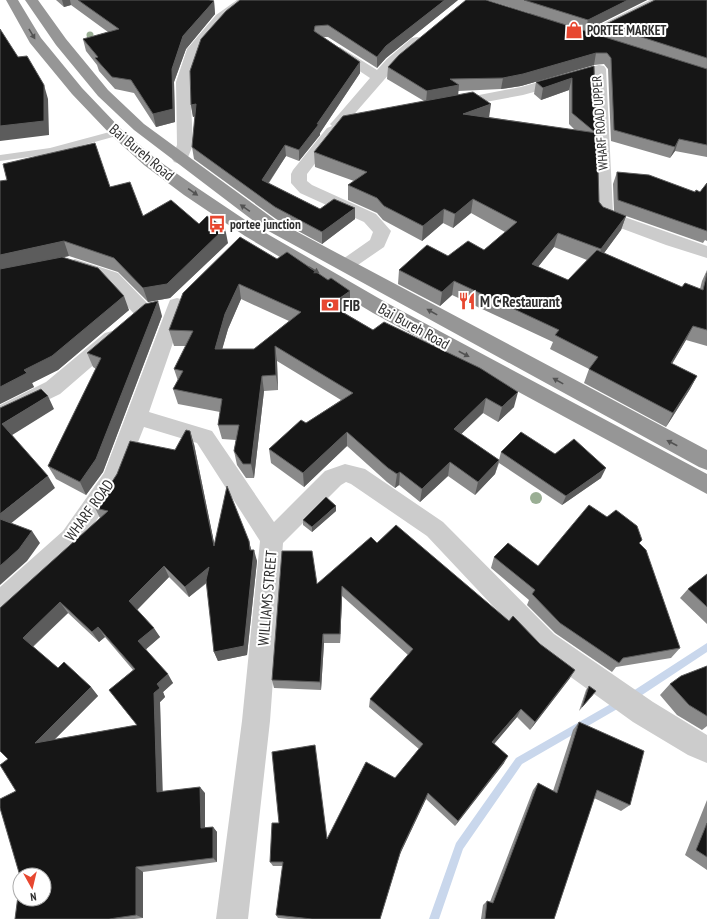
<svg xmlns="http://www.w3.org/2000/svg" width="707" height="919" viewBox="0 0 707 919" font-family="'PT Sans Narrow',sans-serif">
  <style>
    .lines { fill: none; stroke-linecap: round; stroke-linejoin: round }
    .stream { fill: #c9d7ec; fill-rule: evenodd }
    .lane { fill: #ccc; fill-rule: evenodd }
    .street { fill: #ccc; fill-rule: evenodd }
    .highway { fill: #969696; fill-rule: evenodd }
    .tree { fill: #9aae94 }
    .wall { fill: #8a8a8a; fill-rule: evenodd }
    .shaded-wall { fill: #5c5c5c }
    .building { fill: #161616; stroke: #5c5c5c; fill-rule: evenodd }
    .oneway { fill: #535353 }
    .labels { text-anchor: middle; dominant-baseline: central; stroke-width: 4; stroke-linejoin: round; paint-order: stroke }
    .far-poi-label { font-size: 13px; font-weight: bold; fill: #2f2f2f; stroke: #fff; text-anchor: start }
    .far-street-label { font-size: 13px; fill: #2f2f2f; stroke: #fff }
    .street-label { font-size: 15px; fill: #2f2f2f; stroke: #fff }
    .poi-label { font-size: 15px; font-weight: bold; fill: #2f2f2f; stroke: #fff; text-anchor: start }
  </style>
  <rect width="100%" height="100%" fill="#fff"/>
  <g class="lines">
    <path class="stream" d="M707,643v9l-68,45 -3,1 -3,-1 -1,-3 1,-3z
      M616,701l3,1 1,3 -1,3 -97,56 -59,85 -24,70h-10l27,-76 60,-85z"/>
    <path class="lane" d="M117,130l3,1v4l-69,19 -51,7v-6l50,-7z"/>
    <path class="street" d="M237,0h14l-25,21 -25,29 -11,32 3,63 -7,17 -6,2 -6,-2 -2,-3 5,-14 -1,-63 11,-33 29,-34z
      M650,0h16l-1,3 -73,37h-10l-2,-3 2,-3z
      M417,37l5,1 2,3 -2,3 -25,21 -54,62 -5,2 2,2 -33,43v7l5,4 64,29 15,17 -7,16 -32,22 -6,2 -6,-2 -3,-4 3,-4 30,-21 3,-8 -9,-10 -64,-29 -9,-10v-9l2,-4 34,-42 5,-2 -2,-2 3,-3 37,-43 -42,-28 2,-3h10l37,23 10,-11 25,-21z
      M599,65l5,1 2,3 7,144 94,33v12l-41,-13 -67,-25 -3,-4 -4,-140 -69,19 -70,13 -5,-1 -2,-3 2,-3 73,-14z
      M75,259l43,14 32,33 3,5 -3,5 -7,2 -7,-2 -32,-35 -35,-12 -3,-4 3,-4z
      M177,298l7,2 2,5 -37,107 63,19 62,91 51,-51 20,-7 20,5 78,53 111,112 99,68 54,33v28l-19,-8 -55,-33 -97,-70 -109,-116 -76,-52 -5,-2 -5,3 -58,58 -13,178 -22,198h-32l26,-198 18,-180 -63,-98 -53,-16 -23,58 -42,60 -70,66 -9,3v-27l63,-56 41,-58 64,-168 2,-5z
      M112,331l7,2 3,5 -3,5 -59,51 -60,29v-18l46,-23 59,-49z"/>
    <path class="highway" d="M6,0h12l23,38 41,50 40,42 34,29 40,28 61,41 130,75 320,171v20l-334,-181 -128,-77 -61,-41 -40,-30 -32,-29 -40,-42 -42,-51z
      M25,0h13l28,39 42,51 36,34 131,96 432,230v20l-8,-3 -436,-239 -129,-98 -36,-34 -42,-51z"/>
  </g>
  <g class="tree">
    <circle cx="90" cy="35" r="3.5"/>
    <circle cx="536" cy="498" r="6"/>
  </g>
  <path class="wall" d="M56,0h153l5,1 1,13 -29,35 -12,33 1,40 -19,5 -22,-34 -19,-4 -16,-18 -2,-6 -11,-14 -3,-12 25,-7 -37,-27 -7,2z
    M458,0l-72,58 -9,10 -49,-31h-5l37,25v11l-40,60v2l-21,26 -13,-5 -17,27 51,26 35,10 -33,25 -46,-25 -82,-60 -2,-12 3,-31 -2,1 -2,-12 10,-66z
    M487,0h160l-62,31 16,5 3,-11 103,-25v157l-32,-6 -5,7 -59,-17 -3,-72 -4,-5 -10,1 -73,21 -20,3 -43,2v4l31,22 86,13 -6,-6v-34l-28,10 -7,-6 2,-12 58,-16 5,136 4,5 11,4 -1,-27 4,-12 78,20h5l7,-9v58l-2,-1 -2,3 -77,-27 -5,14 -17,23 78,34 18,2 2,-8 5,-11v76l-21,-6 -14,24 25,12 -7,13 -24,38 -82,-44 5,-14 -39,-20 3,-7 -101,-47 -12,11 -42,-22 1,-14 49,-14 36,-6 21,-18 -34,-19 -18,15 -10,-5 -21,18 -39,-21 -6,-7 -29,-13v-15l6,-4 -39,-14 -1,-15 110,-51 -37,-22 1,-12 141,-54zM554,247l33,13 -19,20 -30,-13z
    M0,181l110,6 33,29 56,8 29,19 -58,55 -22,4 -30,-30 -49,-16 -5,1 65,53 -71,60 -26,13 2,4 -34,17z
    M240,237l110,70 -7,5 30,18 141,77 -16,15 -15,-9 -22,21 38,26 2,-8 54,2 46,24 -39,27 -63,-42 -4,11 -20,21 -27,-19 -28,26 -21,-17 -4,3 -8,-6 -40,-36 -43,41 -33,-24 -2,-14 37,-26 35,-23 -64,-39 1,29 -14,1 -10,87h-8l-9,-13 -3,-14 2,-11 -14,-1 -4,-14 2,-13 -42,-8 -5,-15 5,-8 -4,-12 12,-23h-12l-5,-16zM241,299l48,22 -35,28h-32l6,-20z
    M162,316l-59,156 -17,23 -30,-16 -8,-13 48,-97 -3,-2 -6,-14z
    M194,444l20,99 35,-2 2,9 6,11 -10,94 -29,6 -4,-9 -7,-69 -18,14 -20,-20 -32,33 23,27 -14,12 27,34 -10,9 2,5 -5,5 2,90 43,1v34h8l4,5v30l-74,10v46l-9,1h-119l29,-20 -28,-108 -8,-32 -8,-151 100,-90 -5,-10 80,-58zM68,613l31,29 6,-5 28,33 -24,20 28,35 -82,14 43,-43 -7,-9 -33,-19 -25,-21z
    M336,511l-24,21 -9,-7v-5z
    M377,543l193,135 -40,52 -13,-13 -23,27 10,19 -49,63 -29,-27 -26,55 -20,65h-91l-11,-1 -2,-3 7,-49h-10l-3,-4 57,-24 68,-60 24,-29 -50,-42 1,-8 38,-44 -66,-59 -2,47h-16l-3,47 -47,-2 -2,-8 45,-96z
    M640,544l40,104 -9,10 -55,9 -4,5 -57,-39 -28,-28 2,-5 -38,-32 3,-11 44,9z
    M707,574v50l-27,-26 8,-9z
    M707,666v60l-5,4 -25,-15 -17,-20 10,-11z
    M589,686l4,9 -14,16 7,-21z
    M579,722l51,83 -9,6 -27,-13 -40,121h-73l2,-14 4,-4 3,1 43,-112 5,-7 15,8 20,-61z
    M707,800v70l-22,-15z"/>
  <path class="shaded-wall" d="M62,0h8l1,5 -7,2z
    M445,0h13l-72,58 -9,10v-11l9,-11z
    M628,0h19l-62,31 3,-11z
    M214,1l1,13 -29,35 -12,33 1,40 -19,5 -3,-13 19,-45 11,-33z
    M596,53l-2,12 -73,21 -20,3 2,-11z
    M360,62v11l-40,60v2l-21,26v-11l18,-26z
    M572,78l-3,12 -28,10 2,-12z
    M44,85l4,14 1,36 -49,6v-15z
    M459,85l-1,12 -32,5 1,-11z
    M196,104l2,11 -5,2 -2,-12z
    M491,104l-2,14 -26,-4z
    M679,139l-4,12 -5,7 5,-11z
    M285,145l1,11 -23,35 -1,-11z
    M473,199l-2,14 -18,15 2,-14z
    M355,208v11l-33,25v-12z
    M444,209l-1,14 -21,18 1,-15z
    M626,216l-5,14 -25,34 5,-15z
    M225,228l3,15 -58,55 -22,4 -5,-14z
    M558,233l-4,14 -25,31 3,-14z
    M64,241l5,15 -69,15v-16z
    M454,281l-2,14 -12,11 2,-14z
    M239,284l2,15 -13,30 -10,35 -3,-15 10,-35z
    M350,291v16l-19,13 -1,-15z
    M124,296l5,14 -71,60 -26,13 2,4 -34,17v-17l24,-17z
    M158,301l4,15 -59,156 -17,23 -6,-13z
    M693,326l-7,14 -22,37 7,-14z
    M275,346l2,15 1,29 -2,-15z
    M262,376l2,15 -10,87 -3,-14z
    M697,376l-7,13 -24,38 7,-14z
    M518,392l-4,15 -16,15 4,-15z
    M48,396l6,13 -45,28 -7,-13z
    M486,398l-3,15 -32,31 3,-15z
    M190,431l4,13 23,113 -3,-11z
    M347,432v14l-43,41 -1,-14z
    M499,460l-4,14 -20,21 3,-13z
    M450,462l-2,14 -28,26 2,-13z
    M606,468l-5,10 -39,27 4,-9z
    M400,472l-1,13 -4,3 2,-14z
    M48,476l7,12 -51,41 -4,-6v-9z
    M336,506v5l-24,21v-5z
    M32,531l8,12 -13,18 -27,24v-19z
    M249,541l3,12 2,-3 3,11 -10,94 -29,6 -4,-9 36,-102z
    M164,566l5,11 -34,35 -6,-11z
    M209,567l4,10 -24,20 -4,-10z
    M342,586v10l-2,47v-9z
    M60,602l8,11 -37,35 -8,-10z
    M98,627l7,10 -6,5 -7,-10z
    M154,628l6,9 -16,14 -6,-10z
    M323,634l1,9 -3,47 -1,-8z
    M575,670l-5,8 -40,52 5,-8z
    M168,674l5,9 -10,9 2,5 -5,5 3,97 -6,-7 -3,-99 3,-9z
    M91,687l7,9 -54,54 -9,-7z
    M521,709l-4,8 -28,33 3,-8z
    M508,756l-4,7 -49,63 3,-5z
    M200,787l5,6v40l-4,-5z
    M428,793l-2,6 -26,55 1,-4z
    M213,827l4,5v30l-4,-4z
    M136,867l7,5v46l-7,-3z"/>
  <path class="building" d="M78,0h131l5,1 -31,35 -11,33 1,40 -20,5 -22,-34 -19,-3 -17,-19 3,-1 -15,-18 36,-10z
    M240,0h205l-59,46 -9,11 -49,-32 -13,1 -1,5 46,31 -43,62h2l-20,26 -14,-5 -23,35 58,29 14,-10 21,9 -33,24 -47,-25 -83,-60 4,-43 -5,1 -1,-34 11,-32 25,-28z
    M466,0h20l221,69v76l-28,-6 -4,8 -61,-17 -3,-72 -4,-5h-11l-73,21 -20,4 -53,1 9,6 -32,6 -39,-24 11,-12z
    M524,0h104l-40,20z
    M655,0h52v58l-103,-33z
    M0,29l18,28 9,-1 17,29v36l-44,5z
    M594,66l2,67 -24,-20v-35l-29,10 -7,-6z
    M473,92l18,12 -28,10 134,19 2,69 4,5 23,9 -25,33 -43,-16 -26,31 36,16 29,-30 85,37 3,-4 18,7 4,-17v57l-14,-4 -22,37 26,13 -24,37 -84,-44 9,-12 -43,-22 4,-5 -105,-49 -12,11 -43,-22 28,-25 21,11 20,-15 16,9 33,-28 -44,-23 -18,15 -11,-5 -21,17 -39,-20 -7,-8 -29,-13 19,-13 -53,-20 29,-36z
    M95,143l15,44 20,-5 13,34 28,-16 28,24 8,-8 18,12 -58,56 -24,4 -29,-30 -50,-17 -64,14v-74l7,-1 -4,-16z
    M617,172l32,3 46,17 1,-2 4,2 7,-9v48l-89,-31z
    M240,237l37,22 10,-7 41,28 3,-2 19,13 -20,14 43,25 11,-8 96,46 38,24 -16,15 -16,-9 -32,31 45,31 -21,22 -28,-20 -28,27 -22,-17 -3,2 -9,-6 -41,-36 -44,41 -34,-24 32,-29 5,3 47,-30 -78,-47 1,29 -14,1 -11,88h-8l-9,-13 5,-26h-21l4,-26 -49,-10 10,-18 -9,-2 19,-38 -24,-1 14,-37zM239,284l62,28 -47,37h-39l10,-35z
    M62,257l36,11 26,28 -72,60 -28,14 3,3 -27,14v-118z
    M158,301l-62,158 -16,23 -32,-16 53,-108 -14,-5 58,-49z
    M41,389l7,7 -46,28 46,52 -48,38v-106z
    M186,430l4,1 24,115 13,-60 22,55 1,9h4l-10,96 -30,6 -8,-72 3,-13 -24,20 -21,-21 -35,35 25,27 -16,13 30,33 -11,10 3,4 -6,5 3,99 43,-5 1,41 12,-1v31l-77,9v48l-27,4h-94l5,-39v19h24v-24h-24v1l-20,-68v-9l16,-8 -16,-26 8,-6 -8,-8v-143l108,-97 -13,-3 22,-34 13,-33 45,9zM60,602l32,30 6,-5 37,42 -26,21 28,35 -102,18 56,-56 -27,-25 -6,6 -35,-30z
    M521,432l34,22 19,-15 32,29 -40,28 -65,-44z
    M326,497l10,9 -24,21 -9,-7z
    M589,505l18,12 9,-7 21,16 5,14 -3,3 7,7 34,98 -57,10 -4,5 -59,-40 -28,-29 3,-4 -41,-33 14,-14 30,23z
    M0,519l32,12 -13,18 -19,17z
    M396,525l113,96 4,-5 27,28 35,26 -40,52 -14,-13 -29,33 16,14 -50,65 -30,-28 -27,57 -21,69h-68l-36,-4 7,-53h-13l2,-39h7l-7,-71 43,-7 12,94 39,-77 29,16 28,-34 -53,-45 43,-50 -71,-63 -2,48h-17l-3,48 -48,-2 10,-129h30l5,33 54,-47 6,6z
    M707,574v33l-19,-18z
    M707,666v50l-18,-11 -19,-21 11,-8z
    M589,686l7,5 -14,16z
    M579,722l65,29 -14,54 -33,-15 -43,129h-69l2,-18 6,2 45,-120 19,10z
    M707,823v34l-11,-7z"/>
  <defs><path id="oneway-solid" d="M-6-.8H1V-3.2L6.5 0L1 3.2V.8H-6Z"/></defs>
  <g class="oneway">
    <use href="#oneway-solid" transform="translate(32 34) rotate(59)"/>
    <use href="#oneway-solid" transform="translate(193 192) rotate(35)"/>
    <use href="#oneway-solid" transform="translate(245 208) rotate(-145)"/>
    <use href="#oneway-solid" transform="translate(314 270) rotate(31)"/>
    <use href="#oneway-solid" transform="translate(432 312) rotate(-151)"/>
    <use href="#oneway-solid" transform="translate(464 354) rotate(28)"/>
    <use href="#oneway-solid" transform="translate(558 381) rotate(-151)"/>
    <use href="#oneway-solid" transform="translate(672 443) rotate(-152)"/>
  </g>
  <defs>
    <g id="shop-bare" transform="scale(1.38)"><path d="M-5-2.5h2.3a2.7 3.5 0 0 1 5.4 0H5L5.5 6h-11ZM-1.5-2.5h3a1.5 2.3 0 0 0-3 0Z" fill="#e74730" stroke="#fff" stroke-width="2.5" paint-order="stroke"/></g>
    <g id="bus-bare" transform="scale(1.38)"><path d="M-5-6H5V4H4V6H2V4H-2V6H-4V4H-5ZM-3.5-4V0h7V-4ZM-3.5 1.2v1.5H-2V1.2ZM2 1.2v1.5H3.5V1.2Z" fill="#e74730" stroke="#fff" stroke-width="2.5" paint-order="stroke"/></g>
    <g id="restaurant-bare" transform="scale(1.38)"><path d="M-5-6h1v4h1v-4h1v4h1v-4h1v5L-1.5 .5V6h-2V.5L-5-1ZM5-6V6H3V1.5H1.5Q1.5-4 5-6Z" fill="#e74730" stroke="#fff" stroke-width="2.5" paint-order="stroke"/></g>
    <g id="bank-bare" transform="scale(1.38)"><path d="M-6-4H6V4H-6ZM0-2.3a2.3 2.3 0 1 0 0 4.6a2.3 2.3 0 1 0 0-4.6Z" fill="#e74730" stroke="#fff" stroke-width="2.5" paint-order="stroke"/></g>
  </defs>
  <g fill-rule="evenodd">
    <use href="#shop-bare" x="574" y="30"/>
    <use href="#bus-bare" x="217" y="224"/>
    <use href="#restaurant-bare" x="467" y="301"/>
    <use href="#bank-bare" x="330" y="305"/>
  </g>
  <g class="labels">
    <g class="far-poi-label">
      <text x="587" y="30">PORTEE MARKET</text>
      <text x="230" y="224">portee junction</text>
    </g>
    <g class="far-street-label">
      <text transform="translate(600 123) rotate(-94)">WHARF ROAD UPPER</text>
    </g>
    <g class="street-label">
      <text transform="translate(142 152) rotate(40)">Bai Bureh Road</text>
      <text transform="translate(414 326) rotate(29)">Bai Bureh Road</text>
      <text transform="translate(89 510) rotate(-54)">WHARF ROAD</text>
      <text transform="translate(267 598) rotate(-85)">WILLIAMS STREET</text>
    </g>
    <g class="poi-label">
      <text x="480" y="301">M C Restaurant</text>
      <text x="343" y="305">FIB</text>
    </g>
  </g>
  <g transform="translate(32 887) rotate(172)"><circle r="19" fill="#ffffff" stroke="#acacac"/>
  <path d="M0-3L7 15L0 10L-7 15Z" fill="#e74730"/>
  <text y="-6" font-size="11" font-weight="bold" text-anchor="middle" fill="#2f2f2f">N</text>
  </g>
</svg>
